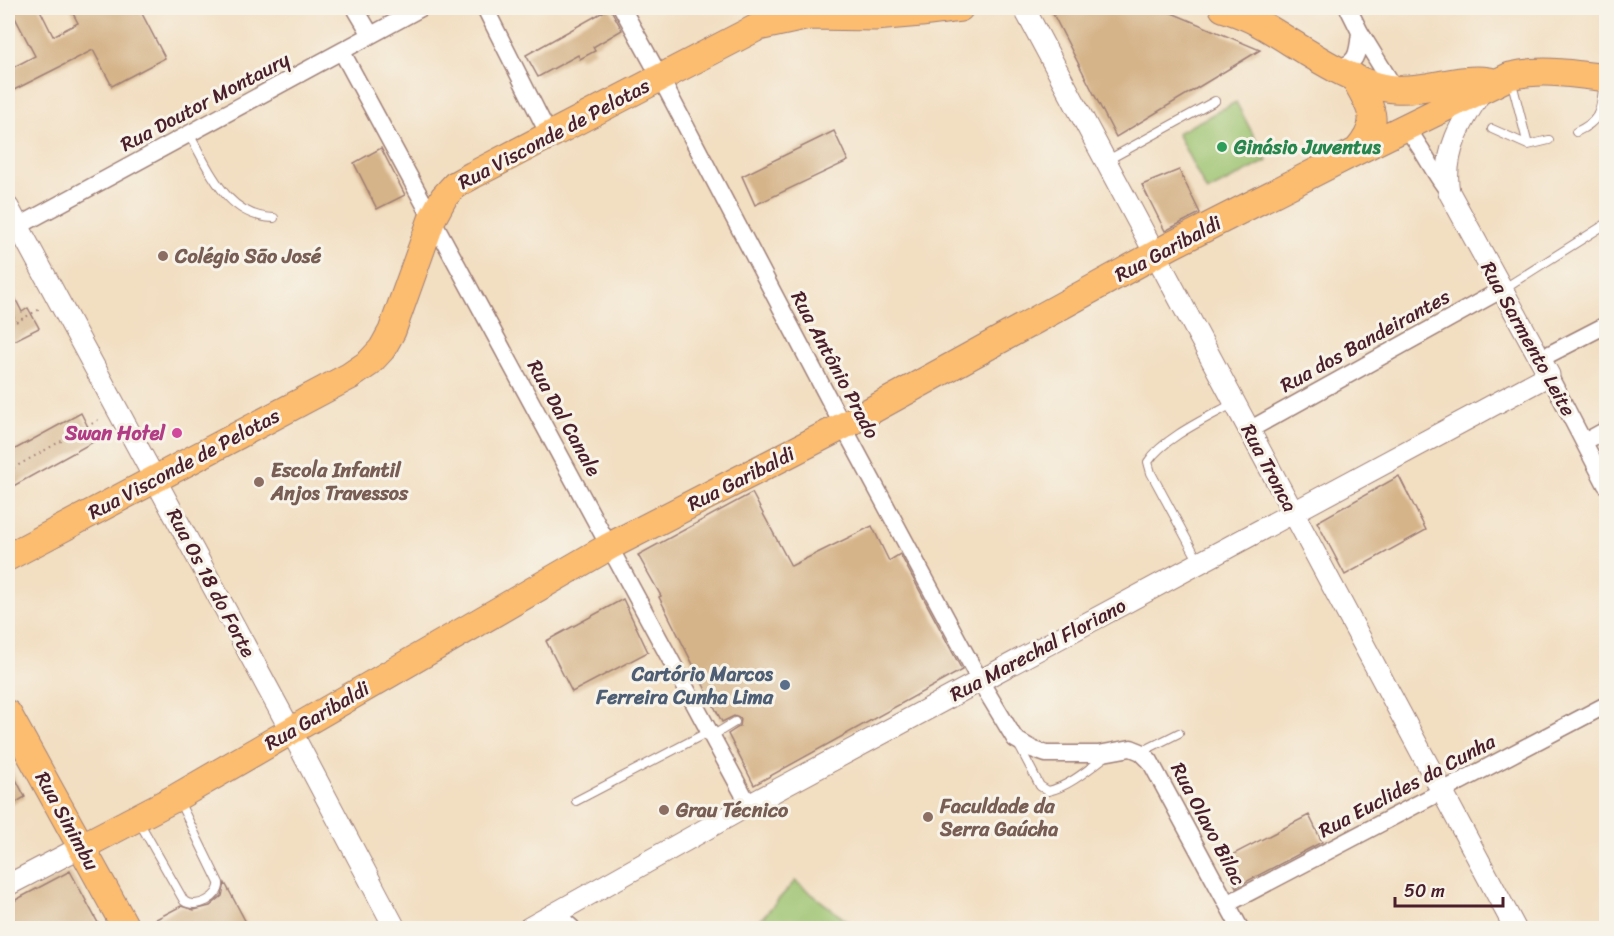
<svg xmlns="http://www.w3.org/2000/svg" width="1614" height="936" viewBox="0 0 1614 936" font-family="Sriracha,sans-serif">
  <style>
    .green { fill: #9bc26e; stroke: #72704c; stroke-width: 1.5 }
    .building { fill: #d5b489 }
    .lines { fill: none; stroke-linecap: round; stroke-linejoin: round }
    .service-casing { stroke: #9e7e76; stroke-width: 10 }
    .minor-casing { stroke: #9e7e76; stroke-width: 19 }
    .tertiary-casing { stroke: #9e7e76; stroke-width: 23 }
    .primary-casing { stroke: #9e7e76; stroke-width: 29 }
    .path { stroke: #9e7e76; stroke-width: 2; stroke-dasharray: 1.5 4.5; stroke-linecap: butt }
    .service { stroke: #fff; stroke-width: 8 }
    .minor { stroke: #fff; stroke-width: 16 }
    .tertiary { stroke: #fff; stroke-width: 21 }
    .primary { stroke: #fcbd6f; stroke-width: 27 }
    .leisure-dot { fill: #2e9e5b; stroke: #f7f3e8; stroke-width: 2 }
    .education-dot { fill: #8d6e63; stroke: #f7f3e8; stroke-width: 2 }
    .hotel-dot { fill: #d1479c; stroke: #f7f3e8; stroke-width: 2 }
    .service-dot { fill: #5c6f8a; stroke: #f7f3e8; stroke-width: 2 }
    .labels { text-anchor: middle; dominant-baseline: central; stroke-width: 6; stroke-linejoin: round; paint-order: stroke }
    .street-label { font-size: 20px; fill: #4a1f2b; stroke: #f7f3e8 }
    .leisure-label { font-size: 20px; font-weight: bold; fill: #27864d; stroke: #f7f3e8; text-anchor: start }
    .education-label { font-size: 20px; font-weight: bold; fill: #785e54; stroke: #f7f3e8; text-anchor: start }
    .hotel-label { font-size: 20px; font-weight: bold; fill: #b23c85; stroke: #f7f3e8; text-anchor: end }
    .service-label { font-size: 20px; font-weight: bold; fill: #4e5e75; stroke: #f7f3e8; text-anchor: end }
  </style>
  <rect width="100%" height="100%" fill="#f7f3e8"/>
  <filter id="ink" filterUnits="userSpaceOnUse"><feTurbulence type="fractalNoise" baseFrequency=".0167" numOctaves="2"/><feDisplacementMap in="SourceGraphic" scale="12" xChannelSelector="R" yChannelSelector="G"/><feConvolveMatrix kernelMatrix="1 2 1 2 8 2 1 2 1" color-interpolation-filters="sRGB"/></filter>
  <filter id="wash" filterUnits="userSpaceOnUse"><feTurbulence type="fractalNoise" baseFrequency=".008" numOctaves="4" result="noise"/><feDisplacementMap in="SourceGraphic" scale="24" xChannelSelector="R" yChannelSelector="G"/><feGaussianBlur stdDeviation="1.35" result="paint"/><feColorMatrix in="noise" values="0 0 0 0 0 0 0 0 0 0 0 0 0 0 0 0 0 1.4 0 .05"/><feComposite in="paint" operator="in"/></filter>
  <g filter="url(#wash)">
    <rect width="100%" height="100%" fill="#f2dec1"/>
    <path class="green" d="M1236,102l31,59 -60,31 -30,-59z
      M795,881l61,47h-103z"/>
    <g id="blocks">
      <path class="building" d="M10,8h29l14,28 25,-13 -8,-15h69l26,50 -53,28 -19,-36 -85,43v-23l27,-14z
        M610,8l12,22 -29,17 2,4 -15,8 -2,-4 -40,22 -12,-22z
        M1050,8h110l100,42 -144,87z
        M834,131l14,30 -93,44 -13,-29z
        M381,148l24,47 -28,14 -23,-46z
        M1179,170l21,43 -35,18 -23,-46z
        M8,284l14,28 6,-4 11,20 -26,13 -5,-11z
        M81,413l14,28 -87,48v-36z
        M1399,476l27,54 -81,45 -28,-53z
        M752,493l39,73 81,-40 17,35 11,-7 62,116 -208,115 -26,-51 12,-8 1,-7 -7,-3 -12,6 -63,-125 2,-1 -23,-41z
        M623,599l25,53 -76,40 -26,-51z
        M8,764l17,33 -17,10z
        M1309,815l13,27 -86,45 -14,-27z
        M70,871l28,52 -12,5h-78v-24z
        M225,883l24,45h-107l-1,-1 40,-21 13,4 16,-4 12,-10z"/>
    </g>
  </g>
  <g filter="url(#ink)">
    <use href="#blocks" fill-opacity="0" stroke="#9e7e76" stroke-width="1.5"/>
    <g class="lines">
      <g class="service-casing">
        <path id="service" d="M1511,79l17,66 21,-5
          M1492,129l36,16
          M1576,132c27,-12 24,-23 28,-50
          M189,134c21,36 37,83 85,84
          M1106,161l109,-60
          M1503,289l103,-65
          M1199,562l-48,-89 -3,-11c15,-24 61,-45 86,-59
          M712,736l23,-14
          M1017,742l23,44 8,5c20,-4 41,-22 58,-35
          M1141,752l38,-19
          M576,801l134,-70
          M138,820l46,81c12,9 37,-4 35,-18l-40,-82"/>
      </g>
      <g class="minor-casing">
        <path id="minor" d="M355,8l16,27
          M485,8l64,127
          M622,8l38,69 183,349 137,255 35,58 17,10 14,5h52l33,-6 10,4 9,9 90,167
          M1348,8l12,24 35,57
          M342,52l407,753
          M1335,68c23,-3 23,-16 25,-36
          M1405,127c18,20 27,45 44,65
          M8,232l413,-224
          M1540,359l66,-34
          M1549,375l57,110
          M1249,430l252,-140
          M1584,442l22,-12
          M1227,904l379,-199
          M556,914l16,14"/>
      </g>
      <g class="tertiary-casing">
        <path id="tertiary" d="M1024,8l491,920
          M8,207l283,524 104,197
          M8,885l73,-38
          M529,928l220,-123 800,-430 -100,-183c-7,-39 13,-71 34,-103"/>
      </g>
      <g class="primary-casing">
        <path id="primary" d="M1223,8c11,4 23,8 34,14 40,22 92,63 137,67 32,3 63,-13 96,-8
          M1354,77c17,31 29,44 3,74
          M8,557l342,-181 19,-13 13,-14 10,-18 40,-112 12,-22 11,-12 18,-10 285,-148 51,-11 66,1 46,-4 39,-5
          M8,714l118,214
          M81,847l96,-50 433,-251 233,-120 329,-181 185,-94 153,-75c32,-8 64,-2 96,2"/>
      </g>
      <path class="path" d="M8,306l8,16 26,-14
        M8,471l94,-53"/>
      <use href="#service" class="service"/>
      <use href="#minor" class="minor"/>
      <use href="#tertiary" class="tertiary"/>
      <use href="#primary" class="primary"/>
    </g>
  </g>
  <circle class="leisure-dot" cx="1222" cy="147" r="6"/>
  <g class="education-dot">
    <circle cx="163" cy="256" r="6"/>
    <circle cx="259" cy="482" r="6"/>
    <circle cx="664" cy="810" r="6"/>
    <circle cx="928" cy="817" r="6"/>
  </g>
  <circle class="hotel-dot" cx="177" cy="433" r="6"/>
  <circle class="service-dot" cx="785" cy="685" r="6"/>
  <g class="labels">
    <g class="street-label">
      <text transform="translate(205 102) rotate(-28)">Rua Doutor Montaury</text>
      <text transform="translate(554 134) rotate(-28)">Rua Visconde de Pelotas</text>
      <text transform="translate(1168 249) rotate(-28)">Rua Garibaldi</text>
      <text transform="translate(1528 339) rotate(61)">Rua Sarmento Leite</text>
      <text transform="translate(1365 341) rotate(-29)">Rua dos Bandeirantes</text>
      <text transform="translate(835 365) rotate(62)">Rua Antônio Prado</text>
      <text transform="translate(564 418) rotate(61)">Rua Dal Canale</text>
      <text transform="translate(184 464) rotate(-28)">Rua Visconde de Pelotas</text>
      <text transform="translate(1269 468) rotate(62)">Rua Tronca</text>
      <text transform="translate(741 479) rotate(-27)">Rua Garibaldi</text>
      <text transform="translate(211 583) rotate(62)">Rua Os 18 do Forte</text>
      <text transform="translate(1038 650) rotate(-28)">Rua Marechal Floriano</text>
      <text transform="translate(317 716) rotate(-30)">Rua Garibaldi</text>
      <text transform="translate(1407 786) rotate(-28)">Rua Euclides da Cunha</text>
      <text transform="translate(67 821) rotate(61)">Rua Sinimbu</text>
      <text transform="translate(1208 824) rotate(62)">Rua Olavo Bilac</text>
    </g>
    <g class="leisure-label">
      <text x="1234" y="147">Ginásio Juventus</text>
    </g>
    <g class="education-label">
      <text x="175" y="256">Colégio São José</text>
      <text x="271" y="470">Escola Infantil<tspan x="271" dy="23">Anjos Travessos</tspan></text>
      <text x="940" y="806">Faculdade da<tspan x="940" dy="23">Serra Gaúcha</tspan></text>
      <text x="676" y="810">Grau Técnico</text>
    </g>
    <g class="hotel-label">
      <text x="165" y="433">Swan Hotel</text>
    </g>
    <g class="service-label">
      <text x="773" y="674">Cartório Marcos<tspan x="773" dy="23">Ferreira Cunha Lima</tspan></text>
    </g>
  </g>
  <rect width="1614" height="936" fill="none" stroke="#f7f3e8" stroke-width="30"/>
  <path d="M1395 897v9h108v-9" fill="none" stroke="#4a1f2b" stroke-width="3"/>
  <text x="1404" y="897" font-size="18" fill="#4a1f2b" stroke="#f7f3e8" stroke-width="4.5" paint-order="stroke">50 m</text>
</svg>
